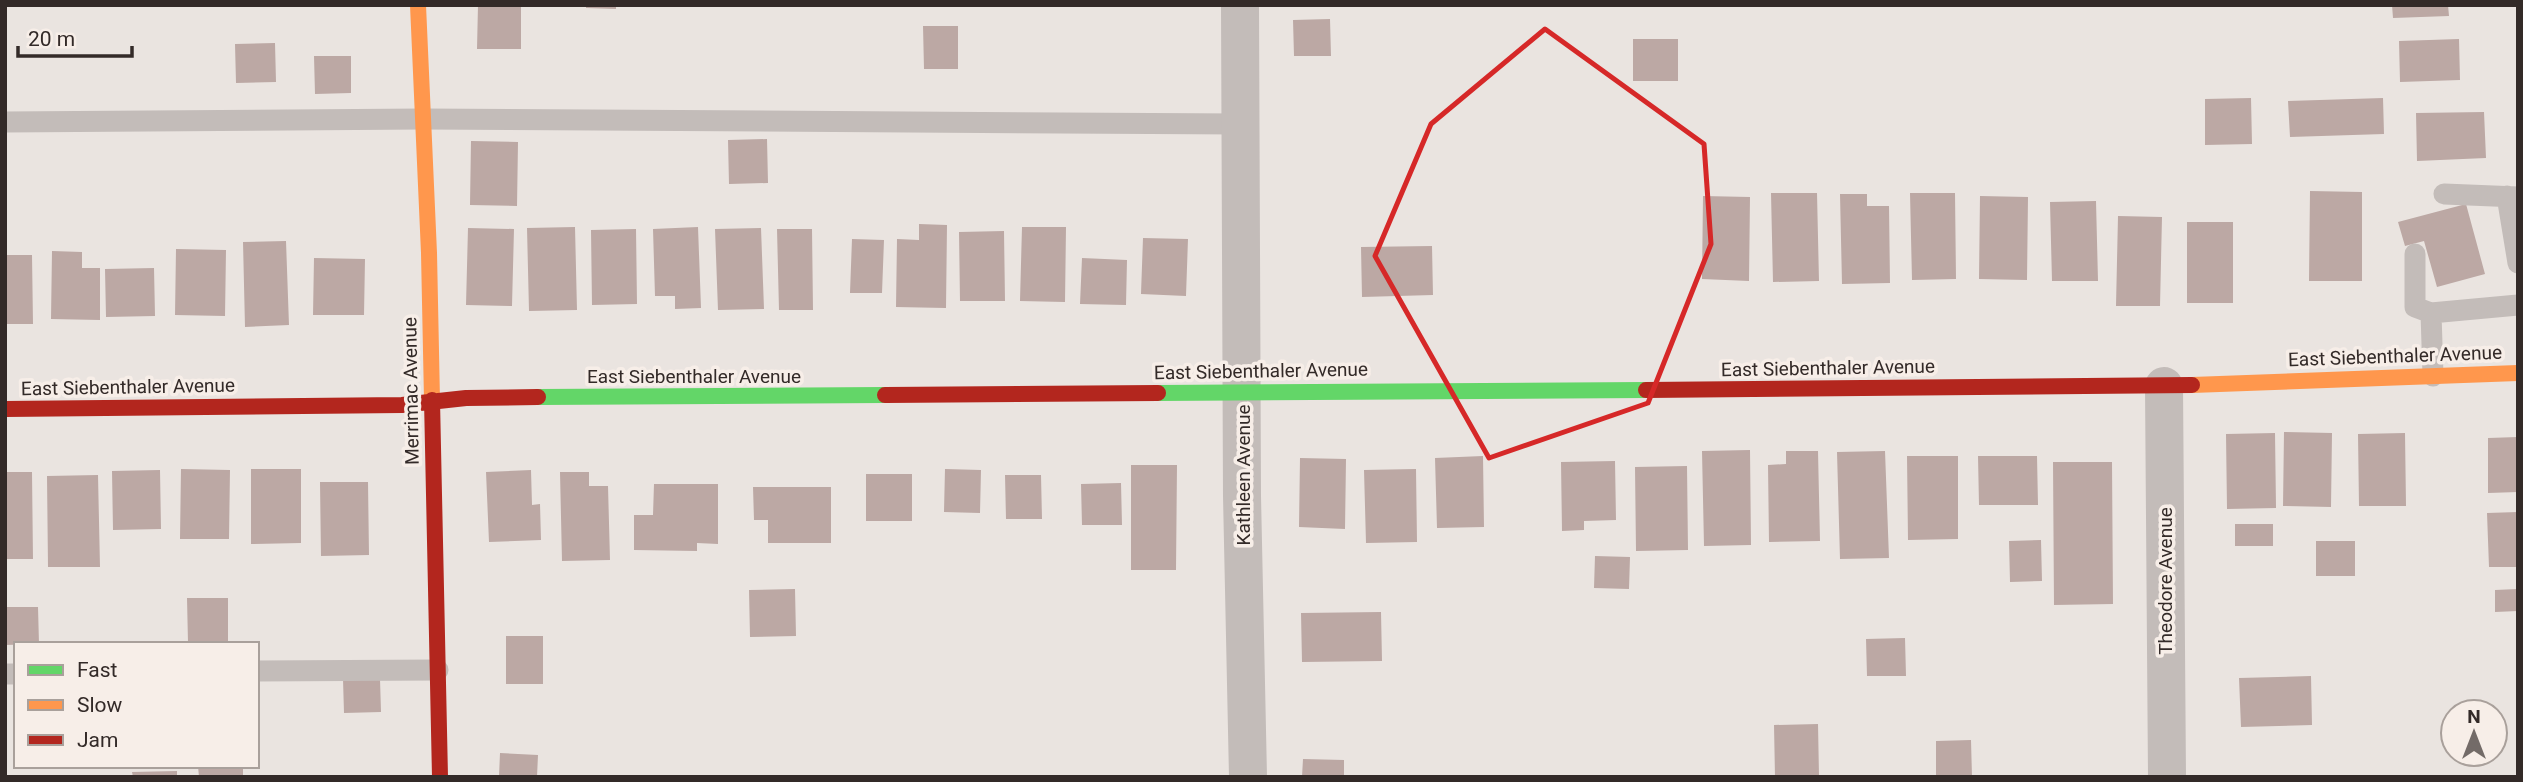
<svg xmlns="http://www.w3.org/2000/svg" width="2523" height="782" viewBox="0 0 2523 782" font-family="Roboto,sans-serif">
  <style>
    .building { fill: #bca8a4 }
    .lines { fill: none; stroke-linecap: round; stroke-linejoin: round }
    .lane { stroke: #c3bcb9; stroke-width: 21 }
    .street { stroke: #c3bcb9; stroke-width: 38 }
    .fast { stroke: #63d668; stroke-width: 16 }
    .slow { stroke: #ff974d; stroke-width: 16 }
    .jam { stroke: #b3261e; stroke-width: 16 }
    .marked { fill: none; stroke: #d62828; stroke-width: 5; stroke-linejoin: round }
    .labels { text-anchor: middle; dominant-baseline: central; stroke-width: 7; stroke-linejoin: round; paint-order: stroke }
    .street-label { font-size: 19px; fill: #332a28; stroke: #f7eee8 }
  </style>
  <rect width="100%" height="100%" fill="#eae4e0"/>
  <path class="building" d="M478,5h43v44h-44z
    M586,5h30v4l-30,-1z
    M2392,5h56l1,11 -56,2z
    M1330,19l1,37h-37l-1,-36z
    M923,26h35v43h-34z
    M1633,39h45v42h-45z
    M2459,39l1,41 -60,2 -1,-41z
    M275,43l1,39 -40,1 -1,-39z
    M314,56h37v37l-36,1z
    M2251,98l1,46 -47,1v-46z
    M2383,98l1,36 -94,3 -2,-36z
    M2484,112l2,46 -69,3 -1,-48z
    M767,139l1,44 -39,1 -1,-44z
    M471,141l47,1 -1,64 -47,-1z
    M2310,191l52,1v89h-53z
    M1771,193h46l2,88 -46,1z
    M1910,193h45l1,86 -44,1z
    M1840,194h27v12h22l1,77 -48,1z
    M1703,196l47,1 -1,84 -47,-2z
    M1980,196l48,1 -1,83 -48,-1z
    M2096,201l2,80h-46l-2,-79z
    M2466,204l19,70 -48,13 -13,-46 -19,5 -7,-24z
    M2118,216l44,1 -2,89h-44z
    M2187,222h46v81h-46z
    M919,224l28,1 -1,83 -50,-1 1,-68 22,1z
    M575,227l2,83 -48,1 -2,-83z
    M698,227l3,81 -26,1v-13h-20l-2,-67z
    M1022,227h44l-1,75 -45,-1z
    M468,228l46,1 -2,77 -46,-1z
    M761,228l3,81 -46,1 -3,-81z
    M636,229l1,75 -45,1 -1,-75z
    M777,229h35l1,81h-34z
    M1004,231l1,70h-45l-1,-69z
    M1143,238l45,1 -2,57 -45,-2z
    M852,239l32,1 -2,53h-32z
    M286,241l3,84 -44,2 -2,-85z
    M1432,246l1,49 -71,2 -1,-50z
    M176,249l50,1 -1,66 -50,-1z
    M52,251l30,1v16h18v52l-49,-1z
    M5,255h27l1,69h-28z
    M314,258l51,1 -1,56h-51z
    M1082,258l45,2 -1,45 -46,-1z
    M154,268l1,48 -49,1 -1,-48z
    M2284,432l48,1 -1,74 -48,-1z
    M2275,433l1,75 -49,1 -1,-75z
    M2405,433l1,73h-47l-1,-72z
    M2518,437v55l-30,1v-55z
    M1750,450l1,95 -47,1 -2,-95z
    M1786,451h32l2,90 -51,1 -1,-77 18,-1z
    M1885,451l4,107 -49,1 -3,-107z
    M1483,456l1,71 -47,1 -2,-70z
    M1907,456h51v83l-50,1z
    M1978,456h59l1,49h-59z
    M1300,458l46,1 -1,70 -46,-2z
    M1615,461l1,59 -32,1v9l-22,1 -1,-69z
    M2053,462h59l1,142 -59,1z
    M1131,465h46l-1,105h-45z
    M1687,466l1,84 -52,1 -1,-84z
    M181,469l49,1 -1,69h-49z
    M251,469h50v74l-50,1z
    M945,469l36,1 -1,43 -36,-1z
    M1416,469l1,73 -51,1 -2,-73z
    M160,470l1,59 -48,1 -1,-59z
    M531,470l1,35 8,-1 1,36 -52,2 -3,-70z
    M5,472h27l1,87h-28z
    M560,472h29v14h19l2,74 -48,1z
    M866,474h46v47h-46z
    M98,475l2,92h-52l-1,-91z
    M1005,475h36l1,44h-36z
    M320,482h48l1,73 -48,1z
    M1121,483l1,42h-40l-1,-41z
    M654,484h64v60l-21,-1v8l-63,-1v-35h19z
    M753,487h78v56h-63v-23h-14z
    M2518,512v55h-29l-2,-54z
    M2235,524h38v22h-38z
    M2041,540l1,41 -32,1 -1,-41z
    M2316,541h39v35h-39z
    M1595,556l35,1 -1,32 -35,-1z
    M795,589l1,47 -46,1 -1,-47z
    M2518,589v22l-23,1v-22z
    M187,598h41v44l-40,1z
    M5,607h33l1,37 -34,1z
    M1381,612l1,49 -80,1 -1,-49z
    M506,636h37v48h-37z
    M1905,638l1,38h-39l-1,-37z
    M2311,676l1,49 -71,2 -2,-49z
    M343,679h37l1,33 -37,1z
    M1818,724l1,52 -44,1 -1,-52z
    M1971,740l1,37h-36v-36z
    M500,753l38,2 -1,22h-38z
    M1303,759l41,1v17h-42z
    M198,766h45v11h-44z
    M177,771v6h-44l-1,-5z"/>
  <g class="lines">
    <path class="lane" d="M5,122l418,-3 817,5
      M2444,194l74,3
      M2507,196l11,67
      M2415,254v53l16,6
      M2433,376l-2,-63 87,-8
      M257,671l181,-1
      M5,674h11"/>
    <path class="street" d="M1240,5l2,491 6,281
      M2164,386l3,391"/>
    <path class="fast" d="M1158,393l488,-3
      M538,397l347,-2"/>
    <path class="slow" d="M418,5l11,248 3,147
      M2192,385l326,-12"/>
    <path class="jam" d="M1646,390l546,-5
      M885,395l273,-2
      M432,400l8,377
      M5,409l397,-4 64,-7 72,-1"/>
  </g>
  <path class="marked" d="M1545,29l159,115 7,100 -63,159 -159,55 -114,-202 56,-132z"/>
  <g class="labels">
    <g class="street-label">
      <text transform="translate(2395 356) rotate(-2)">East Siebenthaler Avenue</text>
      <text transform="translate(1828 368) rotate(-1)">East Siebenthaler Avenue</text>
      <text transform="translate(1261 371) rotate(-1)">East Siebenthaler Avenue</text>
      <text x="694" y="376">East Siebenthaler Avenue</text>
      <text transform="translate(128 387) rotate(-1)">East Siebenthaler Avenue</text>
      <text transform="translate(411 391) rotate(-91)">Merrimac Avenue</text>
      <text transform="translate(1243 475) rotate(-90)">Kathleen Avenue</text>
      <text transform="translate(2165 581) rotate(-90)">Theodore Avenue</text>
    </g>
  </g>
  <rect width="2523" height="782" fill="none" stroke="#332a28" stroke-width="14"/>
  <rect x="14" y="642" width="245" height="126" fill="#f7eee8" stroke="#a9a09b" stroke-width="2"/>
  <rect x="28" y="665" width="35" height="10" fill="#63d668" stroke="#a9a09b" stroke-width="2"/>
  <text x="77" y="677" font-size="21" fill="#332a28">Fast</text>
  <rect x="28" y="700" width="35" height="10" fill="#ff974d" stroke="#a9a09b" stroke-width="2"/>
  <text x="77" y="712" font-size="21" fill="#332a28">Slow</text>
  <rect x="28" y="735" width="35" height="10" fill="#b3261e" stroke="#a9a09b" stroke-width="2"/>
  <text x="77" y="747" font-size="21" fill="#332a28">Jam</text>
  <g transform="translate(2474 733)"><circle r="33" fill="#f7eee8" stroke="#a9a09b" stroke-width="2"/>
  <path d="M0-5L12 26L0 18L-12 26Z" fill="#736b68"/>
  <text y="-10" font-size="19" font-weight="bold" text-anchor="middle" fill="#332a28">N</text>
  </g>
  <path d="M18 46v10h114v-10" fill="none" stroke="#332a28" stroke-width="3.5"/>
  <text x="28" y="46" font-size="21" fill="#332a28" stroke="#f7eee8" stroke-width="5" paint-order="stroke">20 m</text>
</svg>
